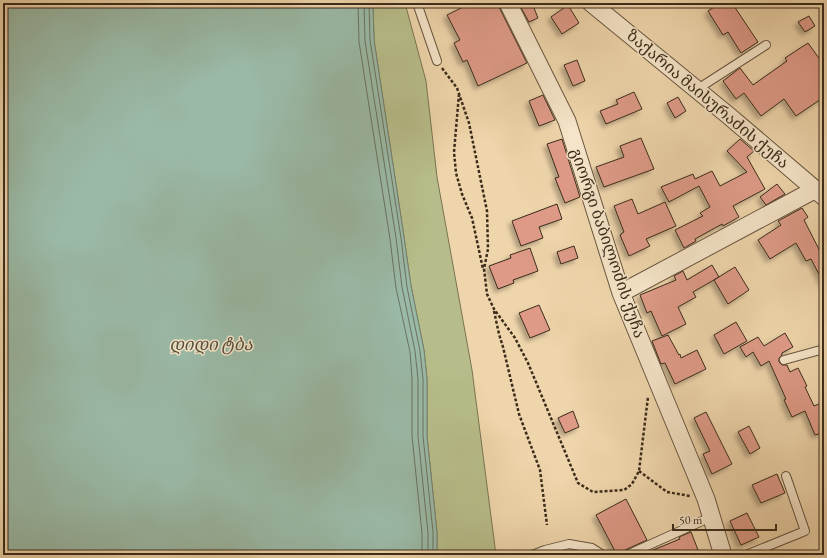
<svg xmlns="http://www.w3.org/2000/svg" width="827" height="558" viewBox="0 0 827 558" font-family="'EB Garamond','Noto Serif Georgian',serif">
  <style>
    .green { fill: #b7bd8a; stroke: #797452 }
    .water { fill: #9ab9a6; stroke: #74816e }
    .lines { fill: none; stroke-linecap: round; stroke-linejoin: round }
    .shore { stroke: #6a7260; stroke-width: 1 }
    .building { fill: #de9a87; stroke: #3b2c1b; filter: url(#shadow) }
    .lane-casing { stroke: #68563f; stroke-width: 10 }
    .street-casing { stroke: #68563f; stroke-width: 19 }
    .path { stroke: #3b2c1b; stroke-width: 2.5; stroke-dasharray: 3 2; stroke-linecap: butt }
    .lane { stroke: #f5e4c8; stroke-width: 8 }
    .street { stroke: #f5e4c8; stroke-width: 17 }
    .labels { text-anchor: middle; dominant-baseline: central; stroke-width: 3; stroke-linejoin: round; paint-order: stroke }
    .street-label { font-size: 16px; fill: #3b2c1b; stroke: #f5e4c8 }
    .water-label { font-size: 17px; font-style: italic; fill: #534f3e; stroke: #f5e4c8 }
  </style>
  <defs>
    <filter id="shadow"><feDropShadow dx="-3.5" dy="3.5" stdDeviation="2" flood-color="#0004"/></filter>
  </defs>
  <rect width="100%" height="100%" fill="#efd5ab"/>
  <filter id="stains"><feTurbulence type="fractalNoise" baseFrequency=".005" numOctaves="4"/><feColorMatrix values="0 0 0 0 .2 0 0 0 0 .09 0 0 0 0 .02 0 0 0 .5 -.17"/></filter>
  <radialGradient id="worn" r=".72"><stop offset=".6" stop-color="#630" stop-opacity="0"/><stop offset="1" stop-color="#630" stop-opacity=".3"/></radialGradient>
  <path class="green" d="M373,3h32l21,78 11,96 35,193 24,185h-59v-23l-10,-96v-57l-3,-29 -13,-64 -7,-49 -30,-197z"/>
  <path class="water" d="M3,3h370l1,37 30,197 7,49 13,64 3,29v57l10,96v23h-434z"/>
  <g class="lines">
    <path class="shore" d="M358,3l1,39 31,197 6,49 14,64 2,27v57l10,97v22
      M364,3l1,38 31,197 6,49 13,64 3,28v57l10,97v22
      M369,3l1,37 31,198 6,49 13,64 3,28v57l10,96v23"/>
  </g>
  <path class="building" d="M471,3h27l1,4 28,56 -49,23 -11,-26 -4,2 -9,-19 6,-3 -13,-25z
    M527,3h5l6,15 -9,4 -9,-16z
    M720,3h12l26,39 -17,11 -13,-21 -5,3 -15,-24z
    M568,5l11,18 -17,11 -11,-17z
    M809,16l6,10 -10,6 -7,-10z
    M808,43l16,22v32l-28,19 -12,-17 -23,17 -17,-23 -8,6 -13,-18 17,-13 13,17 34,-24 -2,-3z
    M577,60l8,21 -12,5 -9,-21z
    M634,92l8,17 -36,15 -6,-13 18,-7 -2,-4z
    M543,95l12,25 -16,6 -10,-25z
    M678,97l8,14 -11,7 -8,-15z
    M641,138l13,31 -50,18 -8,-20 28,-10 -4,-11z
    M562,139l18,58 -15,6 -10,-25 4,-1 -12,-33z
    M740,139l14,12 -7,6 18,32 -32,17 6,11 -16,9 -1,-2 -27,15 1,2 -12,7 -9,-18 28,-14 -3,-3 10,-6 -11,-21 -30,16 -8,-15 32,-13 2,5 17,-8 8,15 27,-14 -20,-21z
    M777,184l8,10 -19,11 -6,-8z
    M632,199l6,15 27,-12 11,24 -30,13 4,7 -21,10 -9,-21h1v-1l3,-2 -10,-26z
    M557,204l5,15 -23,8 4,11 -22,8 -9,-25z
    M802,208l6,9 -4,3 20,39v25l-13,-25 -5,2 -10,-18 -26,16 -12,-19 23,-15 -3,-4z
    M574,246l4,12 -17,6 -4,-12z
    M530,248l8,23 -25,9 1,3 -16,6 -9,-23 22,-8 -1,-3z
    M712,265l7,12 -26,15 3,5 -18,10 8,17 -24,12 -11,-25 -4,2 -7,-18 36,-15 -2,-4 9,-5 4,9z
    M735,267l14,23 -21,14 -14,-24z
    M539,305l11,25 -20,8 -11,-25z
    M736,322l11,19 -23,13 -10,-19z
    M785,333l8,14 -11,6v2l-3,3v4l3,3h5l3,7 8,-4 9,18 -2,1 9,19 10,-4v30l-9,3 -10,-24 -13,6 -8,-17 2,-1 -17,-38 -8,5 -8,-14 -7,5 -6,-10 18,-10 6,9z
    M668,335l11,20 1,-1 1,4 16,-8 9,19 -31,15 -10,-21 -4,1 -9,-23z
    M573,411l6,16 -14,6 -7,-15z
    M706,412l26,52 -20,10 -9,-20 7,-3 -16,-33z
    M749,426l11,22 -10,6 -12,-22z
    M777,474l8,19 -24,10 -9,-18z
    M626,499l21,41 -22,10 -3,4 -3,1h-2l-21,-40z
    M747,513l12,24 -18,8 -11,-24z
    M691,532l9,23h-59l39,-16 -1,-2z"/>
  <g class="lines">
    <g class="lane-casing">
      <path id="lane" d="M417,3l20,58
        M696,90l70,-45
        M784,360l40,-11
        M532,555l13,-5 24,-6 23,4 11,7
        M627,555l84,-38
        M746,555l59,-24 -19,-55"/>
    </g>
    <g class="street-casing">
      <path id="street" d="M508,3l59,118 54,172 85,206 17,56
        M591,3l138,113 95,81
        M621,293l195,-104"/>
    </g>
    <path class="path" d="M442,68l15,20 12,35 18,88 1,38 -4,20 3,25 7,15 21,29 13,25 50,120 15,9 31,-2 8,-6 7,-13 9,-74
      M459,94l-5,58 2,21 6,21 10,24 11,51
      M494,311l5,23 4,13 16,67 21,56 7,55
      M639,471l28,21 23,4"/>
    <use href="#lane" class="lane"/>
    <use href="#street" class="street"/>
  </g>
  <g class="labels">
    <g class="street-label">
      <text transform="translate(708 99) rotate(40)">ზაქარია მაისურაძის ქუჩა</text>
      <text transform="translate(608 243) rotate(71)">გიორგი ბაბილოძის ქუჩა</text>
    </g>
    <g class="water-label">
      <text x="211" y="344">დიდი ტბა</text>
    </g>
  </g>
  <rect width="827" height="558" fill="none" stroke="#efd5ab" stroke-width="16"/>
  <rect x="4" y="4" width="819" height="550" fill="none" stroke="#3b2c1b" stroke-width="2"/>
  <rect x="8" y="8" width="811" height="542" fill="none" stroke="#3b2c1b"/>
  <path d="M673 524v6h103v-6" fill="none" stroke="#3b2c1b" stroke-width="2"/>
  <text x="679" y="524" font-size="12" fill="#3b2c1b" stroke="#f5e4c8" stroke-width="3" paint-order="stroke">50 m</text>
  <rect width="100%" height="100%" filter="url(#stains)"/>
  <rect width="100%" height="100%" fill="url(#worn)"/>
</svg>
